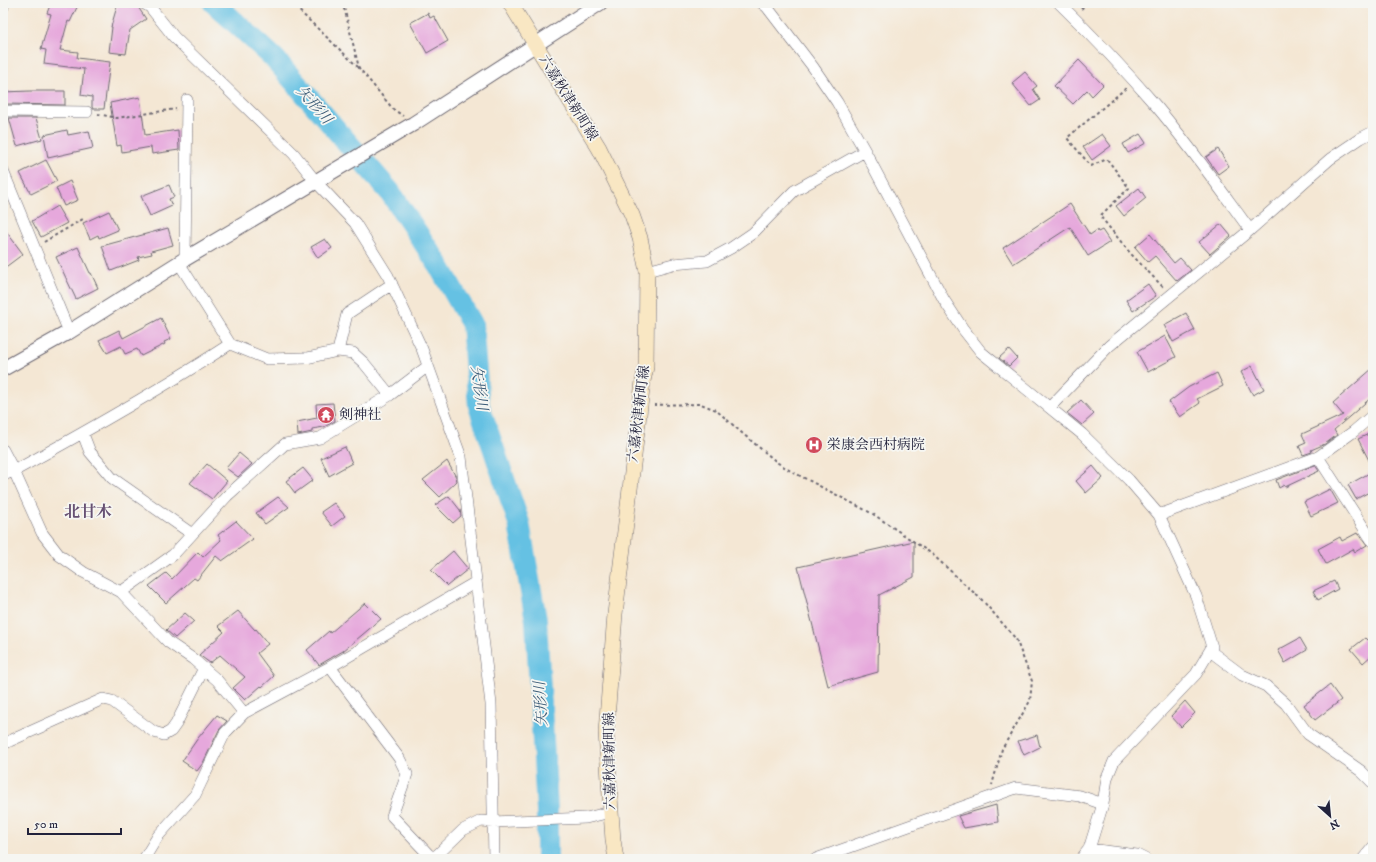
<svg xmlns="http://www.w3.org/2000/svg" width="1376" height="862" viewBox="0 0 1376 862" font-family="'IM FELL DW Pica','Noto Serif JP',serif">
  <style>
    .lines { fill: none; stroke-linecap: round; stroke-linejoin: round }
    .river { stroke: #65c1e3; stroke-width: 22 }
    .building { fill: #e6a8dc }
    .minor-casing { stroke: #6c6771; stroke-width: 12 }
    .tertiary-casing { stroke: #6c6771; stroke-width: 16 }
    .secondary-casing { stroke: #6c6771; stroke-width: 16 }
    .path { stroke: #6c6771; stroke-width: 2; stroke-dasharray: 3 3; stroke-linecap: butt }
    .minor { stroke: #fff; stroke-width: 11 }
    .tertiary { stroke: #fff; stroke-width: 14 }
    .secondary { stroke: #f9e7c3; stroke-width: 15 }
    .labels { text-anchor: middle; dominant-baseline: central; stroke-width: 3.5; stroke-linejoin: round; paint-order: stroke }
    .street-label { font-size: 14px; fill: #22223b; stroke: #f6f6f2 }
    .poi-label { font-size: 14px; fill: #22223b; stroke: #f6f6f2; text-anchor: start }
    .water-label { font-size: 15px; font-style: italic; fill: #395a76; stroke: #f6f6f2 }
    .quarter-label { font-size: 16px; font-weight: bold; fill: #675173; stroke: #f6f6f2 }
  </style>
  <rect width="100%" height="100%" fill="#f6f6f2"/>
  <filter id="ink" filterUnits="userSpaceOnUse"><feTurbulence type="fractalNoise" baseFrequency=".025" numOctaves="2"/><feDisplacementMap in="SourceGraphic" scale="8" xChannelSelector="R" yChannelSelector="G"/><feConvolveMatrix kernelMatrix="1 2 1 2 8 2 1 2 1" color-interpolation-filters="sRGB"/></filter>
  <filter id="wash" filterUnits="userSpaceOnUse"><feTurbulence type="fractalNoise" baseFrequency=".012" numOctaves="4" result="noise"/><feDisplacementMap in="SourceGraphic" scale="16" xChannelSelector="R" yChannelSelector="G"/><feGaussianBlur stdDeviation="0.9" result="paint"/><feColorMatrix in="noise" values="0 0 0 0 0 0 0 0 0 0 0 0 0 0 0 0 0 1.4 0 .05"/><feComposite in="paint" operator="in"/></filter>
  <g filter="url(#wash)">
    <rect width="100%" height="100%" fill="#f4e7d4"/>
    <g class="lines">
      <path class="river" d="M214,3l60,55 116,134 48,72 34,60 7,82 40,117 17,97 11,190v49"/>
    </g>
    <g id="blocks">
      <path class="building" d="M51,3h28l-9,19 -2,-1 -8,29 18,2 -1,6 33,4 -6,47h-11l-1,-2v-10l-11,-2 3,-26 -40,-5 2,-14 -5,-1 10,-35 -4,-1z
        M118,3l18,1 10,15 -16,11 -4,24 -17,-2 3,-25h-1z
        M428,13l2,5 4,-2 14,25 -21,12 -17,-30z
        M1079,60l24,25 -11,11 -5,-6 -14,14 -19,-18z
        M1025,72l12,14 -4,3 7,11 -9,6 -19,-23z
        M30,91h35v14l-62,-1v-12z
        M140,97l5,38 33,-5 1,20 -27,4 -1,-7 -29,5 -1,-7 -4,1 -7,-43z
        M9,118h27l6,21 -25,7z
        M67,130l1,5 21,-4 4,17 -45,10 -4,-23z
        M1102,134l9,12 -19,14 -9,-13z
        M1140,134l6,9 -18,10 -5,-9z
        M1218,149l11,17 -11,8 -12,-17z
        M46,160l11,21 -26,13 -11,-21z
        M70,181l8,19 -14,6 -8,-18z
        M169,185l5,12 -5,2 3,7 -22,10 -9,-20z
        M1139,188l7,10 -22,18 -8,-10z
        M1070,204l20,31 7,-5 1,2 4,-2 8,12 -22,14 -18,-29 -57,37 -10,-16z
        M57,206l10,17 -26,14 -9,-16z
        M109,211l9,19 -19,8 -1,-3 -8,4 -7,-16z
        M1221,224l10,12 -21,18 -11,-12z
        M3,227l20,27 -20,15z
        M168,228l5,17 -22,6 1,3 -14,3 1,3 -28,11 -9,-25z
        M1150,234l24,29 6,-5 11,12 -14,11 -22,-25 -7,6 -13,-15z
        M325,239l7,9 -14,10 -7,-11z
        M78,247l12,26h1l7,15 -22,11 -20,-42z
        M1148,284l8,12 -23,15 -7,-11z
        M1186,313l9,17 -22,12 -9,-17z
        M161,318l10,21 -7,3 1,2 -24,12 -4,-7 -12,5 -4,-8 -14,7 -8,-13 20,-10 4,8z
        M1165,336l11,21 -28,15 -11,-20z
        M1009,349l8,9 -8,8 -10,-8z
        M1252,366l12,23 -11,6 -12,-23z
        M1373,368v28l-39,34 3,5 -12,9 -14,6 1,2 -9,3 -4,-9 7,-3 -4,-9 41,-19 -10,-12z
        M1217,373l6,13 -26,13 3,4 -20,14 -11,-15 20,-15z
        M1081,400l13,14 -12,11 -15,-12z
        M333,403l2,18 -11,6 -12,2v3l-14,3 -1,-13 20,-4 -1,-14z
        M1373,432v36l-15,-29z
        M345,447l7,16 -23,13 -8,-18z
        M239,453l13,11 -14,13 -12,-9z
        M447,461l9,16 1,4 -17,16 -17,-17z
        M207,464l20,17 -15,18 -22,-16z
        M1315,465l4,6 -34,16 -1,-2 -5,3 -3,-8z
        M1093,466l10,12 -17,15 -10,-12z
        M303,468l10,12 -18,13 -9,-12z
        M1373,471v19l-17,9 -8,-14z
        M1330,489l8,14 -27,13 -7,-14z
        M449,496l11,14 1,6 -8,7 -18,-18z
        M278,497l11,10 -24,17 -9,-11z
        M334,503l11,13 -13,10 -11,-14z
        M236,521l17,18 -31,22 -6,-5 -19,24 -3,-2 -28,25 -17,-17 17,-13 6,6 26,-27 5,5 18,-17 -3,-5z
        M1357,533v1h2l8,11 -12,7 -2,-3 -27,15 -8,-15 22,-12 2,4z
        M914,541v36l-35,18 -1,77 -50,14 -30,-119z
        M453,551l15,18 -21,17 -16,-16z
        M1334,581l4,8 -20,11 -5,-9z
        M365,603l16,16 -38,32 -24,14 -12,-15 22,-19 1,2z
        M238,611l17,19 1,-1 12,15 -11,9 17,23 -12,11 -1,-1 -16,14 -12,-12 12,-11 -25,-22 -10,8 -11,-8 25,-23 -6,-6z
        M185,613l9,8 -19,17 -9,-8z
        M1373,635v19l-10,9 -12,-14 14,-11 2,2z
        M1300,638l7,12 -22,13 -7,-13z
        M1330,685l11,15 -26,20 -11,-15z
        M1185,701l10,12 -14,14 -10,-11z
        M217,715l10,6 -8,9 -16,33 -6,8 -15,-10 16,-23z
        M1037,735l3,12 -16,8 -6,-14z
        M996,805l2,17 -34,6 -6,-12z"/>
    </g>
  </g>
  <g filter="url(#ink)">
    <use href="#blocks" fill-opacity="0" stroke="#6c6771" stroke-width="1"/>
    <g class="lines">
      <g class="minor-casing">
        <path id="minor" d="M143,3l7,4 24,30 120,117 22,28 39,41 33,53 34,73 39,108 30,247 3,155
          M762,3l5,4 46,60 24,35 28,49 79,149 19,29 18,23 101,82 47,46 30,35 37,81 16,51 -16,27 -82,87 -7,17 -4,26 -14,45 -8,10
          M1059,3c34,33 67,68 98,104 33,39 63,82 93,123
          M3,7l1,-4
          M3,111l84,1
          M3,171l66,161
          M185,259l2,-159
          M179,263l51,81
          M647,271l26,-7 34,-3 24,-13 22,-15 41,-42 71,-40
          M338,351l9,-37 45,-30
          M1050,407l59,-61 141,-116 80,-71 31,-21 12,-6
          M83,434l7,18 22,26 80,56
          M3,450l11,21 -11,4
          M1318,457l55,85
          M1159,515l159,-58 35,-25 20,-17
          M121,592l52,-37 54,-59 58,-52 35,-6 70,-43 38,-29
          M1210,651l32,24 24,11 20,18 22,30 53,37 12,12
          M330,667l69,91 8,16 -15,42 38,40h5
          M244,713l-27,-33 -24,-21 -25,-17 -47,-50 -38,-20 -24,-17 -17,-22 -28,-62c73,-40 146,-81 216,-127l37,15 40,-1 31,-7 15,2 11,10 26,32
          M3,744l100,-45 9,2 42,31 10,3 7,-4 5,-7 28,-56
          M1089,849l48,6 8,4
          M144,859l14,-23 37,-41 30,-62 19,-20 86,-46 146,-85
          M433,859l30,-29 18,-9 13,1 92,-4 25,-6
          M816,859l200,-71 64,8 23,8
          M1363,859l10,-12"/>
      </g>
      <g class="tertiary-casing">
        <path id="tertiary" d="M3,369l66,-37 116,-73 228,-135 187,-121"/>
      </g>
      <g class="secondary-casing">
        <path id="secondary" d="M510,3l89,145 33,67 8,23 7,33 -1,96 -3,14 -28,233 -9,118 5,80 2,28 3,19"/>
      </g>
      <path class="path" d="M291,3l67,64
        M341,3l4,8 14,57 34,41 10,7
        M1081,9l7,-6
        M1126,88l-59,50 24,28 16,-7 22,29 -29,28 31,38 32,33
        M98,114l19,4 59,-9
        M44,242l39,-23
        M654,405l47,-1 15,6 27,24 35,29 11,7 84,44 59,40 51,47 33,38 16,42 -2,20 -28,48 -10,36"/>
      <use href="#minor" class="minor"/>
      <use href="#tertiary" class="tertiary"/>
      <use href="#secondary" class="secondary"/>
    </g>
  </g>
  <defs>
    <g id="temple-disc" transform="scale(0.9)"><circle r="9.5" fill="#d1495b" stroke="#f6f6f2"/><path d="M0-6L5-2H3V0L6.5 2.5H4V6H1.5V3h-3V6H-4V2.5H-6.5L-3 0V-2H-5Z" fill="#fff"/></g>
    <g id="hospital-disc" transform="scale(0.9)"><circle r="9.5" fill="#d1495b" stroke="#f6f6f2"/><path d="M-5-5h3v3.5h4V-5h3V5h-3V1.5h-4V5h-3Z" fill="#fff"/></g>
  </defs>
  <g fill-rule="evenodd">
    <use href="#temple-disc" x="326" y="415"/>
    <use href="#hospital-disc" x="814" y="445"/>
  </g>
  <g class="labels">
    <g class="street-label">
      <text transform="translate(568 98) rotate(58)">六嘉秋津新町線</text>
      <text transform="translate(639 414) rotate(-83)">六嘉秋津新町線</text>
      <text transform="translate(610 761) rotate(-91)">六嘉秋津新町線</text>
    </g>
    <g class="poi-label">
      <text x="339" y="415">剣神社</text>
      <text x="827" y="445">栄康会西村病院</text>
    </g>
    <g class="water-label">
      <text transform="translate(314 105) rotate(49)">矢形川</text>
      <text transform="translate(479 388) rotate(82)">矢形川</text>
      <text transform="translate(541 704) rotate(-93)">矢形川</text>
    </g>
    <g class="quarter-label">
      <text x="88" y="512">北甘木</text>
    </g>
  </g>
  <rect width="1376" height="862" fill="none" stroke="#f6f6f2" stroke-width="16"/>
  <g transform="translate(1330 816) rotate(153)" stroke="#f6f6f2" stroke-width="3" paint-order="stroke">
  <path d="M0-3L7 15L0 10L-7 15Z" fill="#22223b"/>
  <text y="-6" font-size="11" font-weight="bold" text-anchor="middle" fill="#22223b">N</text>
  </g>
  <path d="M28 828v6h93v-6" fill="none" stroke="#22223b" stroke-width="2"/>
  <text x="34" y="828" font-size="12" fill="#22223b" stroke="#f6f6f2" stroke-width="3" paint-order="stroke">50 m</text>
</svg>
